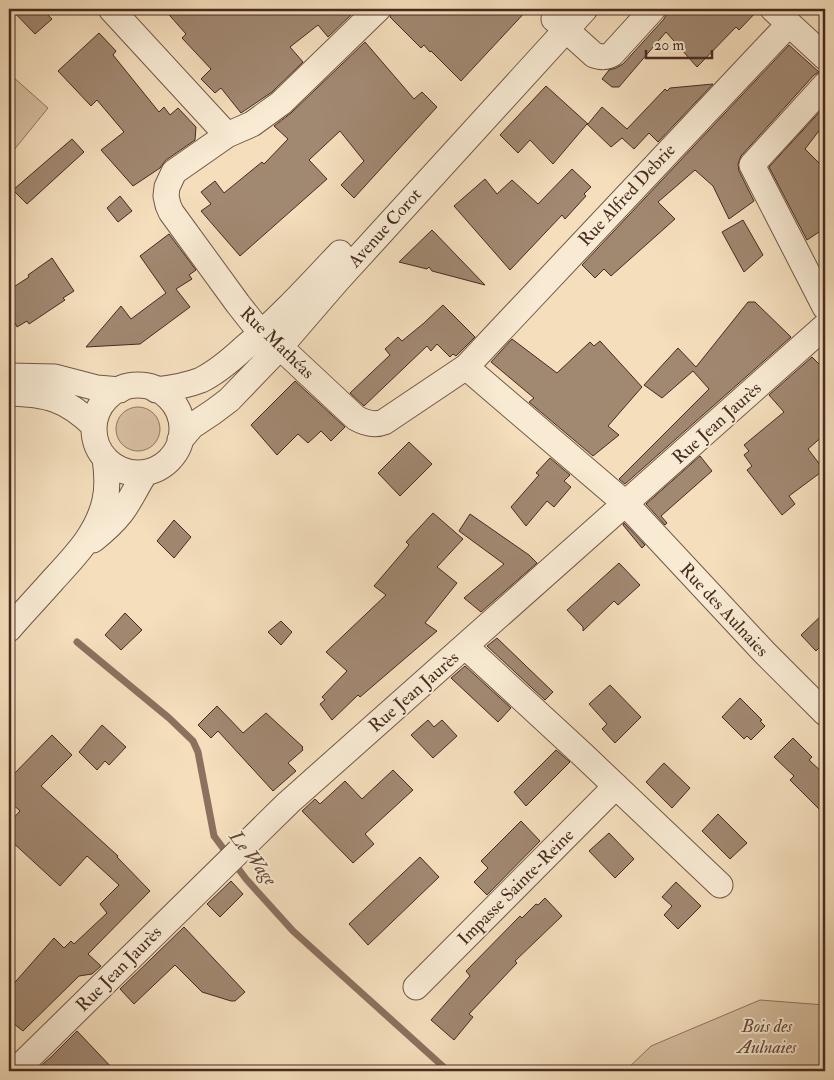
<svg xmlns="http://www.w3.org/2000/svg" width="834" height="1080" viewBox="0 0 834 1080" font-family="'IM FELL Double Pica',serif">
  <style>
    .green { fill: #d7bfa1; stroke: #8f7460 }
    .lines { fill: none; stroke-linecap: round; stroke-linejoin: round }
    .stream { stroke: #8b715e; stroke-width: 7 }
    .building { fill: #a18871; stroke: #472a20 }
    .minor-casing { stroke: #725747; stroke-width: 27 }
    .minor { stroke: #f8ead3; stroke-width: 25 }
    .labels { text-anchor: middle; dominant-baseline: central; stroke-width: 4; stroke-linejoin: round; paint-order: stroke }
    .street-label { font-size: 18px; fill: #472a20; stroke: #f8ead3 }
    .park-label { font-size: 18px; font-style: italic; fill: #64483a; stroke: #f8ead3 }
    .water-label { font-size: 19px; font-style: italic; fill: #64483a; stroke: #f8ead3 }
  </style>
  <rect width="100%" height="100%" fill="#f4debc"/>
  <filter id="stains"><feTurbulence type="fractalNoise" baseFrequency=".004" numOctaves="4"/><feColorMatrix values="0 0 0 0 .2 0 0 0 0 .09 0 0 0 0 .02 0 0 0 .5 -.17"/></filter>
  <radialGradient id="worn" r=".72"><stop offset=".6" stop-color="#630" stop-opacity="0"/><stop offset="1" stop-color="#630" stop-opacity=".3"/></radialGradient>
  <path class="green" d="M13,77l35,31 -39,48v-77z
    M116 429a22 22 0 1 1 44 0a22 22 0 1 1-44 0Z
    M760,1000l65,5v66h-200l26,-25z"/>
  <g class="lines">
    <path class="stream" d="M77,642l92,76 24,23 5,11 16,84 32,43 47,52 155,140"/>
  </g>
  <path class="building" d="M11,9h31l10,10 -17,15z
    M164,9h190l1,2 -27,26 -10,-12 -28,22 13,15 -31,30 -31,21 -20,-25 -6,5 -14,-14 10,-10 -29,-31 4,-4z
    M392,9h45l5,4 4,-4h2l6,6 7,-6h67l-67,72 -30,-30 -1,1 -6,-7 -3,3 -31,-31 2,-5z
    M667,9h92l-20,21 -3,-3 -39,40 -31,-35 -47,55h-7l-10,-8 7,-9 7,-2 7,-4 41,-45 3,-6z
    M99,33l17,18 -3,4 46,57 5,-5 6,8 8,-7 18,19 -1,13 -29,20 -6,8 -27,18 -32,-36 23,-18 -27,-32 -6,6 -33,-35z
    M365,42l49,57 8,-7 15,15 -83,91 -13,-13 23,-24 -24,-30 -31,29 18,19 -87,77 -39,-45 10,-7 -10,-12 14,-11 9,12 38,-31 2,2 24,-25 -14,-13 17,-13z
    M789,45l30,27 -5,3 -73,81 -3,8 1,7 15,30 -25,18 -16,-33 -18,-16 -37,32 17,17 -64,57 -7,-7 -9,9 -13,-13z
    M713,84l-55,58 -9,-9 -15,16 -12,-11 -11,9 -24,-23 -34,40 -23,-24 -12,13 -18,-18 46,-49 42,38 14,-17 25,22 38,-40 2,2 3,-3z
    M825,106v17l-20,26 20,20v59l-18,12 -38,-73z
    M72,139l12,13 -57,52 -14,-14z
    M572,169l19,18 -7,7 2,2 -21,23 -3,-4 -52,55 -56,-64 31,-27 12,15 15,-14 26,24z
    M120,196l12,15 -14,11 -11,-14z
    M743,220l20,35 -19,17 -22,-40z
    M432,230l53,55 -53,-14 -3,-4 -2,2 -28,-7z
    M169,234l27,36 -7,5 3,4 -16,10 14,18 -50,37 -54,3 35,-41 10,13 35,-26 -26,-37z
    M52,258l22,33 -11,7 2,2 -36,24 -2,-3 -10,6 -2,-4h-6v-33l20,-13 -1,-2z
    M748,302h7l36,35 -166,147 -6,-5 90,-90 -16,-18 -31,27 -18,-13 34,-37 18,19z
    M443,305l32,32 -19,19 -3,-2 -3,3 -13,-13 -6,7 -4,-5 -63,60 -14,-13 40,-38 -5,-6 13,-12 4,4 22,-18z
    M512,339l45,34 33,-31 4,4 6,-5 42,46 -34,39 11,9 -26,21 -64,-54 5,-4 -43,-36z
    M812,357l13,13v64l-17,15 16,21 -35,26 6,8 -13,11 -35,-45 5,-4 -8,-11 5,-4 -5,-6 40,-33 -15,-17z
    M295,381l50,46 -14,14 -10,-10 -13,12 -10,-9 -21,21 -26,-30z
    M409,442l23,22 -32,32 -22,-23z
    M700,456l12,15 -51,45 6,7 -2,2 -19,-21z
    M550,458l20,17 -6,6 7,6 -17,20 -7,-6 -21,25 -15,-19 28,-32 -3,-2z
    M433,513l30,26 -26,28 20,16 -32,40 12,8 -77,66 -2,-2 -26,25 -12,-16 5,-4 -3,-3 25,-26 -21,-19 60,-57 -12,-9 35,-41 -3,-3z
    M470,514l59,41 8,8 -56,49 -17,-14 40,-34 -45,-33z
    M174,520l17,17 -17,21 -17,-17z
    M624,523l21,22 -3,3 -19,-23z
    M619,563l21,22 -22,20 -4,-4 -31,30v-4l-16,-17z
    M825,612v30l-9,9 -15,-16z
    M125,613l17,17 -21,20 -16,-15z
    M281,621l11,11 -11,13 -13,-13z
    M497,638l56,54 -8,8 -58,-54z
    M465,666l46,42 -13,14 -47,-44z
    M610,685l31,32 -26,26 -13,-14 5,-5 -18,-20z
    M740,698l22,22 -2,1 5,5 -14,14 -4,-4 -3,3 -22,-22z
    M217,706l26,27 23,-20 37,34 -1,1 1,2 -15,13 8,8 -23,20 -55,-60 -7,7 -13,-13z
    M428,720l6,7 8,-7 15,16 -24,22 -22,-23z
    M102,725l24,22 -17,18 -4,-4 -8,9 -18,-18z
    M52,735l20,20 -31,31 77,70 -1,1 33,34 -62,63 13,12 -9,8 -13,2 -56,55 -14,-11v-31l45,-51 10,10 7,-7 3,3 33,-31 -7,-9 19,-19 -32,-29 -27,30 -51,-47v-16l11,-12 -11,-10v-22z
    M793,738l19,19 -3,3 16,15v40l-35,-35 4,-4 -20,-19z
    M556,750l14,12 -44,44 -12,-14z
    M664,763l26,25 -18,20 -26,-26z
    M393,770l20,20 -48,44 9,10 -21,19 -51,-52 13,-12 5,5 25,-23 17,18z
    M718,814l29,29 -17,16 -28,-28z
    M521,821l19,20 -53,54 -13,-13 14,-14 -7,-7z
    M609,833l25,26 -19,19 -26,-27z
    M420,857l19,20 -71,68 -19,-21z
    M231,881l12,13 -23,23 -13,-13z
    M676,882l25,24 -23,23 -14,-14 8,-9 -10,-9z
    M545,898l17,18 -47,45 2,2 -48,51 4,3 -19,23 -23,-20 39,-44 -4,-5 54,-55 2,2 14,-14 2,1z
    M184,927l61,65 -10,9h-4l-29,-9 -27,-27 -41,39 -14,-15z
    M77,1031l38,40h-80l16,-14z"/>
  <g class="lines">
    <g class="minor-casing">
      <path id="minor" d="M111,9l116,126
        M378,9l-97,94 -29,21 -25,11 -53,37 -7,15 -1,9 2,9 3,7 67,92 15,19 27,24 76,71c9,5 18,8 28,4l82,-55 160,137 138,148 61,61
        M773,9l52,48
        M554,19l40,36c7,2 11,3 18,-1l41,-45
        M825,85l-73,80 73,142
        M466,367l323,-343
        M9,376l46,1 42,11 23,2
        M94 429a44 44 0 1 1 88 0a44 44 0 1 1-88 0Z
        M156,390c16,-2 30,-4 45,-10 16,-8 30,-20 43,-32 35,-29 65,-62 96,-95
        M9,393c38,1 58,6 85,33
        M180,440l12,-14 21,-14 16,-12 51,-53 56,-65 249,-273
        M93,540c10,-8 20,-17 28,-27 10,-13 16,-28 25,-41
        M9,629c14,-16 29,-32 44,-49 22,-24 45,-47 52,-80 3,-13 2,-28 0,-42
        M466,647l116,107 138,131
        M416,987l200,-201
        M15,1071l273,-268 537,-477"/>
    </g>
    <use href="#minor" class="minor"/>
  </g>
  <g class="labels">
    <g class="street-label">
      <text transform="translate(627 195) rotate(-47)">Rue Alfred Debrie</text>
      <text transform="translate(385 228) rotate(-48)">Avenue Corot</text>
      <text transform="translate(277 343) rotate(44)">Rue Mathéas</text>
      <text transform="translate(717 423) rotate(-42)">Rue Jean Jaurès</text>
      <text transform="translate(724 610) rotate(47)">Rue des Aulnaies</text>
      <text transform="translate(414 692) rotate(-41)">Rue Jean Jaurès</text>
      <text transform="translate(516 887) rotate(-45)">Impasse Sainte-Reine</text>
      <text transform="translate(119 969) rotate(-45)">Rue Jean Jaurès</text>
    </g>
    <g class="park-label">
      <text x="767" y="1026">Bois des<tspan x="767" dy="21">Aulnaies</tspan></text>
    </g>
    <g class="water-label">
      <text transform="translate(253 858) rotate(52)">Le Wage</text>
    </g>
  </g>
  <rect width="834" height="1080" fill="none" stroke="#f4debc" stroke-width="30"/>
  <rect x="10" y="10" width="814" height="1060" fill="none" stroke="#472a20" stroke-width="2.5"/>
  <rect x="15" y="15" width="804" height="1050" fill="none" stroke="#472a20"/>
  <path d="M646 50v8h66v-8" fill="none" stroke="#472a20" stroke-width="2.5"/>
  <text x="654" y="50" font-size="15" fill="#472a20" stroke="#f8ead3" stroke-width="4" paint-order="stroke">20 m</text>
  <rect width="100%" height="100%" filter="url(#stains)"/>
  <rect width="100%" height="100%" fill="url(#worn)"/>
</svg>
